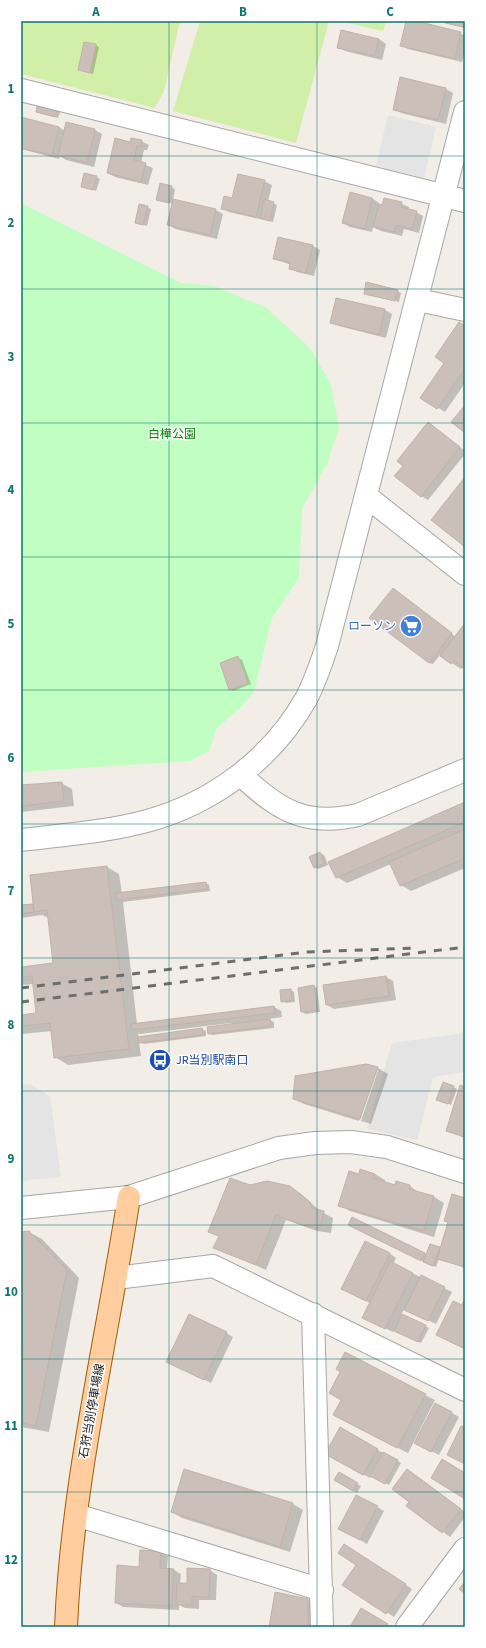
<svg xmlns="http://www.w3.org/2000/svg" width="486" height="1648" viewBox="0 0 486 1648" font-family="'Source Sans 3','Noto Sans JP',sans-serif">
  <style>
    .grass { fill: #d1efa8 }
    .park { fill: #c1fec1 }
    .parking { fill: #e4e4e4 }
    .shadow { fill: #0003 }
    .building { fill: #cabfb9; stroke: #c5b2a7 }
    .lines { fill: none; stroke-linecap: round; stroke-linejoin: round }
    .minor-casing { stroke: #a7a7a7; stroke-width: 24 }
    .major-casing { stroke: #9d5c00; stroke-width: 24 }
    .minor { stroke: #fff; stroke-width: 22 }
    .major { stroke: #ffcd9e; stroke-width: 22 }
    .rail { stroke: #6e6e6e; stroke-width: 3; stroke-dasharray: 8 8; stroke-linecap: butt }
    .grid { fill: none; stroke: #0f766e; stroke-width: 1; stroke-opacity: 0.55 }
    .labels { text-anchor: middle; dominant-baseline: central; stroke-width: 3; stroke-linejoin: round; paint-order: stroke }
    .park-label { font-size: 12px; fill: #028a03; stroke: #fff }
    .shop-label { font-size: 12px; fill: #366cbe; stroke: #fff; text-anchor: end }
    .transit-label { font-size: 12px; fill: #164399; stroke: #fff; text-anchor: start }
    .street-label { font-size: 12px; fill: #202020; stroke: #fff }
    .neatline { fill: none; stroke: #0f766e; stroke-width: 1.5 }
    .grid-label { font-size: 13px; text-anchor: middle; font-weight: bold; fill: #0f766e }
  </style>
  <rect width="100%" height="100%" fill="#f2ede6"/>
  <path class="grass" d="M21,21h159l-16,70 -9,17 -134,-34z
    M200,21h129l-33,122 -123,-32z
    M339,21h47l-3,10z"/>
  <path class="park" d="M21,203l160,80 33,3 53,22 43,40 21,36 8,44 -12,36 -25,45 -3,69 -27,40 -18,74 -12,14 -25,22 -8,23 -19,10 -169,11z"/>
  <path class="parking" d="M388,115l48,12 -12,51 -48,-12z
    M465,1033v39l-32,5 -16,63 -50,-11 25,-86z
    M30,1084l20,12 11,81 -40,4v-96z"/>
  <path class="shadow" d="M407,21l58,14v14l-3,13 -54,-13 -7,-4z
    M446,21h19v7l-15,-4z
    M341,31l38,8 7,5 -4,16 -37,-9 -7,-4z
    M96,45l3,2 -6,27 -10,-3 -3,-2z
    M446,89l7,4 -7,31 -45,-11 -7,-4z
    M61,110l-3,8 -21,-6z
    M21,118l38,9 6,4 2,-8 28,7 7,4 -8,33 -28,-7 -6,-4 -1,3 -38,-10z
    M141,141l8,4 -2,5h-3l-3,13 12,5 -5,17 -33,-8 -7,-4 23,-30z
    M96,177l4,2 -4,12 -14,-5z
    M264,181l8,4 -4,16 9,4 -4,17 -44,-10 -7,-4 10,-9z
    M161,184l14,5 -2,11 43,10 7,4 -6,25 -42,-10 -7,-5 5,-20 -16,-5z
    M351,194l21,4 7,5v2l4,1 18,-3 -1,9 2,-8 7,3 -1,3 8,2 7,4 -4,17 -15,-4 -2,7 -21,-5 -8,-4 -1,5 -22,-5 -7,-4z
    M147,207l4,2 -4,17 -8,-2z
    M279,238l34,8 7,4 -6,26 -17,-4 -7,-4 1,-3 -17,-7z
    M397,291l4,2 -2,9 -34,-9z
    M385,310l7,4 -6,24 -47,-12 -8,-4z
    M465,327v56l-20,29 -23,-14 24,-35z
    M429,424l36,27v3l-37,46 -7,-4z
    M396,591l60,46 9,-12v43l-2,-1 -2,2 -21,-14 -7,9 -4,-1z
    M238,658l4,2 9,24 -18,7 -3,-2z
    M61,783l11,6 2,17 -53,6v-26z
    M465,803v65l-54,23 -10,-6 -10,-21 -44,19 -10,-6z
    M320,853l4,2 4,10 -10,4 -4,-2z
    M107,867l12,7 3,20 84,-11 3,2 1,6 -87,11 14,122 137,-17 7,4 1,6 -14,2 6,3v6l-62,7 -3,-2 22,-8v-2l-91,11 -2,-1 1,5 63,-9 4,2v5l-62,8 -5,-2 2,14 -73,9 -13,-8 -3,-26 -31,3v-18l16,-2 -3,-30 -13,1v-17l33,-4 -5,-46 -7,-3 -21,3v-12l13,-1z
    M386,977l7,4 3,19 -62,9 -7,-4z
    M314,986l3,2 3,24 -14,2 -4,-2z
    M290,990l4,2 1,10 -9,1 -4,-2z
    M366,1065l12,3 10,6 -17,50 -10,-3 17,-51h-2l-17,51 -55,-17 -10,-5z
    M453,1087l4,2 -6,16 -13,-5z
    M465,1088v50l-18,-7z
    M375,1174l10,6 -1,3 11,3h15l9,7 15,4 10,6 -10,34 -84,-26 -11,-6z
    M250,1186l39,1 11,6 20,18 13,7 -2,15 -14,-2 -31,-11 -20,50 -51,-23 5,-10 -11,-6z
    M465,1199v69l-26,-9 -3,8 -7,-3 -73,-35 -4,-10 75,36 12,-7 2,1 7,-26 -3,-2z
    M29,1232l13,7 37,39 -30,154 -28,-5v-194z
    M389,1253l7,5 -3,6 59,28 -16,32 -32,-15 -3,6 28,13 -8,15 -27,-13 -1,2 -23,-11v-18l-20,-10z
    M226,1333l7,4 -22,46 -36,-18z
    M425,1395l10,5 -27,53 -63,-32z
    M452,1413l7,4 -20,38 -16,-8z
    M340,1429l61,34 -12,22 -17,-10 -2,3 -44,-24z
    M185,1470l108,34 10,6 -13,42 -108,-34 -10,-6z
    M408,1470l57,42v5l-15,20 -42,-31 2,-4z
    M339,1474l22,12 -4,7 -21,-13z
    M377,1507l7,4 -17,33 -21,-12z
    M351,1549l61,40 -18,28 -51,-32 14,-21z
    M161,1552l7,4 -1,13 7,1 7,4 -1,10h8v-15l22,1 7,5 -1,25h-17v9l-14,-1 -6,-3v5l-56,-3 -7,-4 24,-35z
    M308,1600l10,6v21h-48z"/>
  <path class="building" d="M406,21h10l45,11 -6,27 -55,-13z
    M445,21h19l-1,6 -18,-4z
    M341,30l38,9 -4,17 -38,-8z
    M84,42l12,2 -6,29 -12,-3z
    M400,77l46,11 -8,32 -45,-10z
    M38,102l20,5 -3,10 -19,-5z
    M21,117l38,10 -7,28 -31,-7z
    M66,122l29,7 -8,34 -29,-7z
    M115,138l15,4 1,-4 11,2 -2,7 -3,-1 -3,14 12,3 -5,19 -34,-9z
    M84,173l13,3 -4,14 -12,-3z
    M238,174l27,6 -9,37 -35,-8 3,-13 8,2z
    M160,183l12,3 -3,17 -13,-3z
    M350,192l22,6 -7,31 -23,-6z
    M384,198l18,4 -1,5 16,4 -5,18 -16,-4 -2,7 -21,-5 6,-23 3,1z
    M173,199l43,10 -6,26 -43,-10z
    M264,199l10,3 -4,19 -10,-3z
    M139,204l9,2 -5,19 -8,-2z
    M278,237l35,8 -7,28 -17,-4 1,-6 -17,-4z
    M366,282l32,8 -3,11 -31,-7z
    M336,298l49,11 -6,26 -49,-12z
    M459,322l6,4v43l-28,40 -17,-11 24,-35 -9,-6z
    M465,405v28l-14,-11z
    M428,422l32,25 -39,50 -27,-21 9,-10 -6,-5z
    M465,477v70l-34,-27z
    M393,588l59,45 -23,30 -60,-45z
    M465,623v46l-11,-9 -3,4 -11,-8z
    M238,656l10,27 -19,7 -9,-27z
    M62,782l2,19 -43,5v-21z
    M465,802v20l-129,56 -8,-16z
    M465,829v29l-65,28 -11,-24z
    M320,852l5,11 -11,5 -5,-11z
    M107,866l22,183 -75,9 -4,-35 -29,3v-11l15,-2 -4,-37 -11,1v-10l32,-4 -6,-53 -13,2 -4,-37z
    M206,882l1,7 -90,11 -1,-7z
    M33,904l1,8 -13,2v-9z
    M386,976l3,20 -63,9 -3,-20z
    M314,985l3,25 -16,2 -3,-24z
    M291,989l1,11 -11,2 -1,-12z
    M274,1006l1,7 -143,17 -1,-6z
    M270,1019l1,7 -63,8 -1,-7z
    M202,1028l1,7 -64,8 -1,-6z
    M366,1064l12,3 -18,52 -67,-20 2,-23z
    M443,1082l11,4 -6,18 -12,-4z
    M460,1085l5,2v50l-19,-6z
    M360,1169l15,5 -2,4 22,7 1,-4 14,4 -1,4 25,7 -10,35 -86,-25 11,-35 10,3z
    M230,1178l20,7 17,-4 23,5 20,16 2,6 12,3 -4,17 -15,-2 -29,-11 -20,50 -43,-17 6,-12 -11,-4z
    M452,1194l13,4v69l-28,-8 11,-37 -4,-1z
    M352,1217l73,36 -4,8 -73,-36z
    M29,1231l38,39 -31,156 -15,-3v-191z
    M365,1241l25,12 -24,48 -25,-12z
    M430,1244l10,3 -7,19 -10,-4z
    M390,1261l23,12 -28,56 -23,-11z
    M421,1275l24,12 -17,34 -24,-11z
    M465,1298v51l-29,-14 17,-34 9,4z
    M189,1314l38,18 -23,48 -38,-18z
    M402,1314l24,11 -8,17 -24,-11z
    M345,1352l81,42 -29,54 -64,-33 8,-15 -12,-7 11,-21 -4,-3z
    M435,1403l17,9 -21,40 -17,-9z
    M461,1426l4,1v37l-18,-9z
    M340,1427l38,22 -15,26 -38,-21z
    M383,1452l15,8 -13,24 -15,-8z
    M442,1459l23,14v26l-34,-21z
    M184,1469l109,34 -13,44 -109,-35z
    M407,1469l54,40 -19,24 -36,-27 3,-4 -17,-13z
    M339,1472l19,11 -5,8 -19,-11z
    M356,1495l22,11 -18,34 -22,-11z
    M344,1544l62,40 -20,30 -44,-29 14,-20 -18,-12z
    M140,1550l21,1 -1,17 14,1 -2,37 -57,-3 2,-38 22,2z
    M187,1568l23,1 -1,28 -17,-1v9h-16l1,-22h10z
    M465,1581v13l-6,-5z
    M275,1592l33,7v28h-39z
    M361,1608l27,16 -2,3h-36z"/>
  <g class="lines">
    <g class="minor-casing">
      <path id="minor" d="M21,90l444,111
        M418,300l47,10
        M366,496l99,78
        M241,775c37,35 64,52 117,40l107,-45
        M21,840c42,-5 85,-8 126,-19 66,-18 125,-62 159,-122 9,-17 15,-35 21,-53l138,-534
        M21,1208l108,-11 150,-49 36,-5 36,-1 36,5 78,25
        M116,1278l97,-12 252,124
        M313,1314l9,313
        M76,1515l246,75
        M407,1627l58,-78"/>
    </g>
    <g class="major-casing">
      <path id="major" d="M66,1627c6,-145 41,-287 63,-430"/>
    </g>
    <use href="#minor" class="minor"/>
    <use href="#major" class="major"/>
    <path class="rail" d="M21,988l285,-36 111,-4
      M21,1002l444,-55"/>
  </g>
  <path class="grid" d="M169,21v1606M317,21v1606M21,156h444M21,289h444M21,423h444M21,557h444M21,690h444M21,824h444M21,958h444M21,1091h444M21,1225h444M21,1359h444M21,1492h444"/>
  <defs>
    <g id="supermarket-disc" transform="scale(1.15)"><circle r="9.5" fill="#3f7fe0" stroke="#fff"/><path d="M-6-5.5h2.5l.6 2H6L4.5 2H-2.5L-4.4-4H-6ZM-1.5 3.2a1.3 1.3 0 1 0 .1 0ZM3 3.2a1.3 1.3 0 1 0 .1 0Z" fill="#fff"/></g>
    <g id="bus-disc" transform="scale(1.15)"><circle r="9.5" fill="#1a4fb4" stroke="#fff"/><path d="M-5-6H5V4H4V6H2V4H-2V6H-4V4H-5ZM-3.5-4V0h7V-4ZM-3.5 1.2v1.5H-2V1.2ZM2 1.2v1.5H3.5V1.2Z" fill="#fff"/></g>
  </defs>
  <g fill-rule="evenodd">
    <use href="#supermarket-disc" x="411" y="626"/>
    <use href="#bus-disc" x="160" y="1060"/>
  </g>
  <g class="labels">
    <g class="park-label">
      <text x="172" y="434">白樺公園</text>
    </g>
    <g class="shop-label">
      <text x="396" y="626">ローソン</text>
    </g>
    <g class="transit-label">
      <text x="176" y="1060">JR当別駅南口</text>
    </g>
    <g class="street-label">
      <text transform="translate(92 1411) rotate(-80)">石狩当別停車場線</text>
    </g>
  </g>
  <rect width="486" height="1648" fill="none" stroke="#ffffff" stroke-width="44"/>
  <rect x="22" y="22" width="442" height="1604" class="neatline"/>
  <g class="grid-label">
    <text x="96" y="16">A</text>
    <text x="243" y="16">B</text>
    <text x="390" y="16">C</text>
    <text x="11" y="93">1</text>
    <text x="11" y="227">2</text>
    <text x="11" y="361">3</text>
    <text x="11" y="494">4</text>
    <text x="11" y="628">5</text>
    <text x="11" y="762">6</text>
    <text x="11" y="895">7</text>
    <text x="11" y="1029">8</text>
    <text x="11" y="1163">9</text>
    <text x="11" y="1296">10</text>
    <text x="11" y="1430">11</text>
    <text x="11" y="1564">12</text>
  </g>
</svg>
